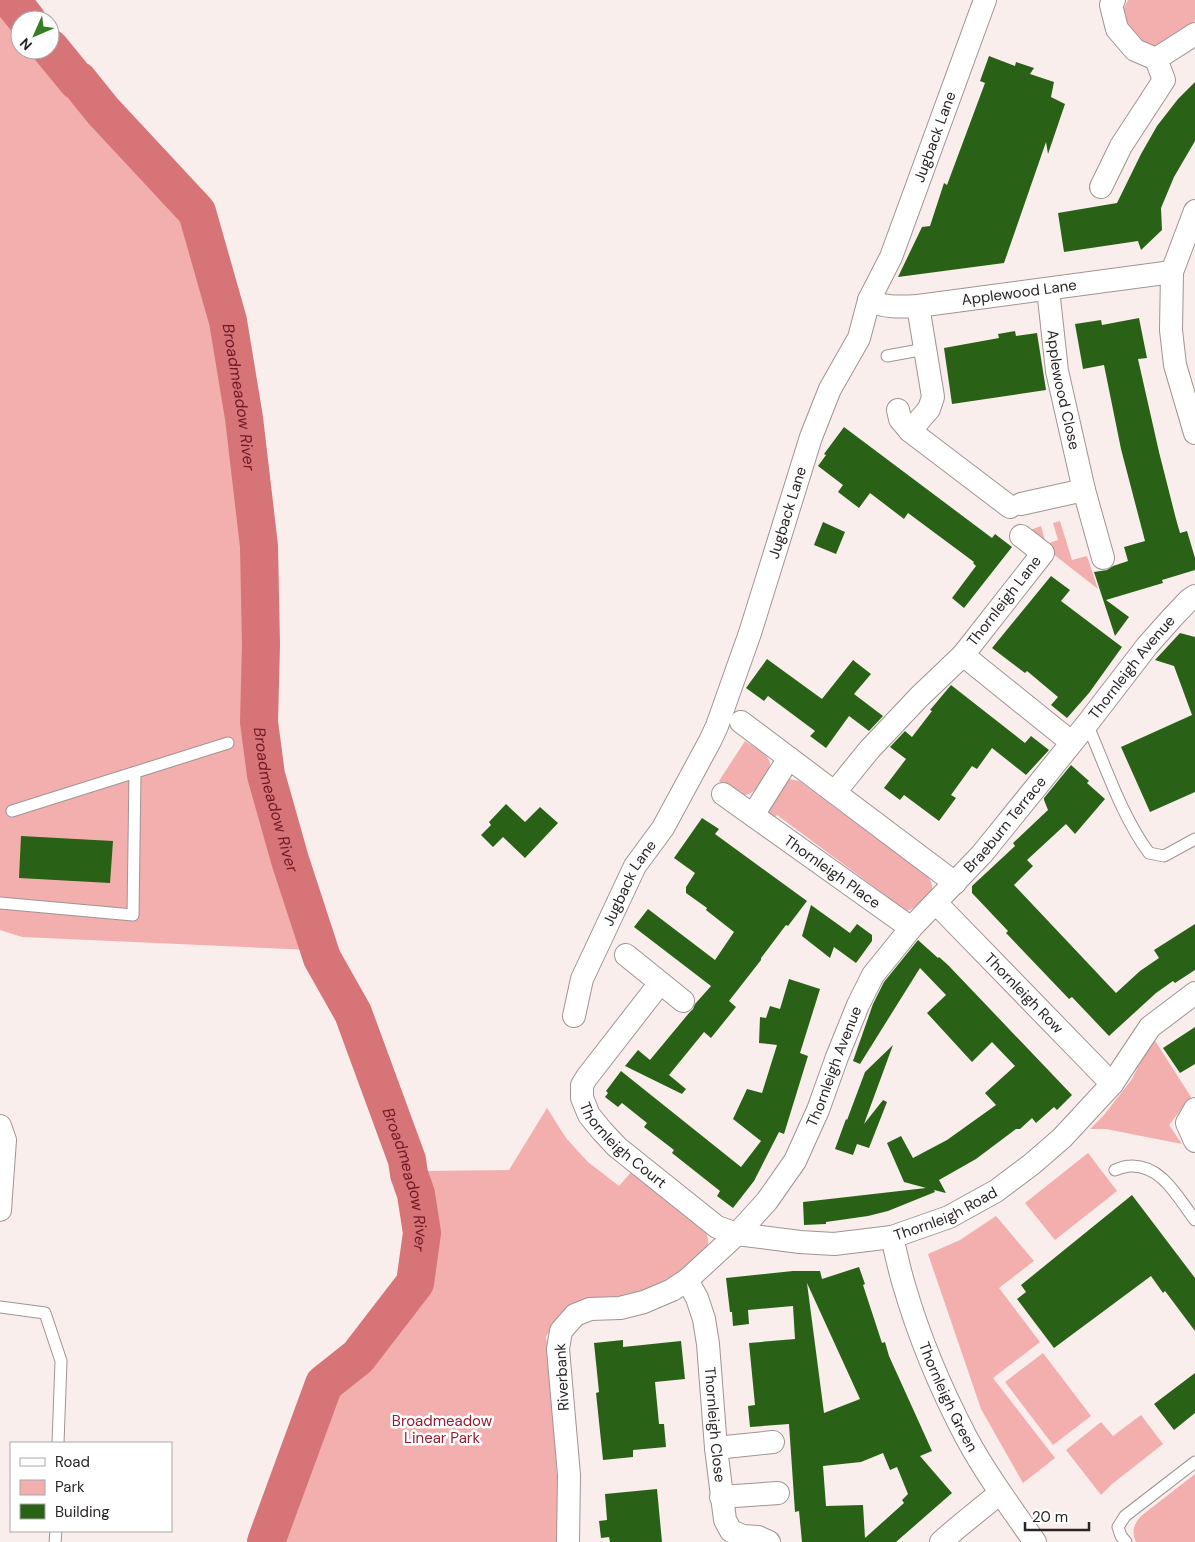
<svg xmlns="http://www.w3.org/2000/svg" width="1195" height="1542" viewBox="0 0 1195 1542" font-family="'DM Sans',sans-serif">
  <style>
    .green { fill: #f3aeae }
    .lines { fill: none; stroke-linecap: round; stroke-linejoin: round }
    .river { stroke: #d67478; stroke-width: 38 }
    .building { fill: #296216; fill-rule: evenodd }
    .service-casing { stroke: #9f9494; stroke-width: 13 }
    .minor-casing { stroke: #9f9494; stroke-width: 24 }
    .service { stroke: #fff; stroke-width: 11 }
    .minor { stroke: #fff; stroke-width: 22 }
    .labels { text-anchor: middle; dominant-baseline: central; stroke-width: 5; stroke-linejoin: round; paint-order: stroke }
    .street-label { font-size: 15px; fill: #2a2525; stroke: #fff }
    .park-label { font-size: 15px; fill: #941e30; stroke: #fff }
    .water-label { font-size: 16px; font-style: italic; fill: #701824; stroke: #fff }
  </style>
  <rect width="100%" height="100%" fill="#faeeed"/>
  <path class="green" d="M0,0h11l16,20h-7v30h30v-2l124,148 20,35 29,92 24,275 1,154 14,59 48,139 -288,-13 -22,-7z
    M1128,0h67v21l-29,23 -9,5 -27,-12 -8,-25z
    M1060,521l12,39 15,-4 11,33 -73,-57 16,-6 5,18 12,-4 -5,-17z
    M745,741c7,5 20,11 24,19 6,10 -12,33 -23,35 -9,2 -19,-9 -27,-14z
    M789,779l10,2 127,94c3,3 7,8 6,14 -2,8 -20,22 -27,22l-22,-12 2,-4 -108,-80 -4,4 -6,-6z
    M1154,1039l37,58 -22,28 13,19 -76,-15h-16l14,-14 28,-36 10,-20z
    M547,1108l19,30 22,24 31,24 14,-16 71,59c5,9 6,14 1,23l-39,31 -29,13 -61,8 -16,10 -14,23 6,49 5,90 2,66h-293l58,-158 34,-27 57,-74 7,-50 4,-45 -3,-17 86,-1z
    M1088,1153l29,38 -62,49 -30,-37z
    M996,1216l38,45 -35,27 41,54 -47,36 62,80 -32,25 -42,-74 -53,-155 32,-14z
    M1043,1353l48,63 -38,29 -48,-63z
    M1141,1415l22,29 -51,40 -11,11 -35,-45 35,-28 12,14z
    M1195,1474v68h-59c-5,-11 -2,-18 5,-26z"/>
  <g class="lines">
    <g class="river">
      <path d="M11,0l16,20"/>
      <path id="s1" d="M50,48l27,33 1,-1 25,31 94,101 31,109 16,97 15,128 2,99 -2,77 7,53 24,85 32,98 31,55 54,147 2,14 7,20 6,39 -7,50 -57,74 -34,27 -58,158"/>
    </g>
  </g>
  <path class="building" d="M989,56l26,10 1,-4 18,6 -4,6 24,8 -3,15 14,7 -17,50 -2,-12 -42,121 -106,14 24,-50 8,-1 14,-43 3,2 38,-102 -5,-2z
    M1195,82v59l-21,36 -13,31 1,22 -21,20 -3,-9 -74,11 -6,-39 59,-10 24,-49 16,-28 21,-27z
    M1139,318l8,40 -9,1 21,93 17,67 4,14 7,-2 8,27v12l-33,10 1,3 -57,17 23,17 -14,19 -21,-64 13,-2 6,-4 15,-5 -4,-14 21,-6 -24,-92 -17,-84 -21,4 -8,-45 26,-4 1,5z
    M1015,331l1,5 21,-3 9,57 -94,14 -8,-56 55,-10 -1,-4z
    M844,427l148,111 3,-4 17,13 -48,61 -12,-10 24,-32 -3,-3 1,-1 -66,-49 -4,6 -34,-26 -11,15 -21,-16 5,-7 -25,-19 8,-11 -2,-1z
    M823,522l22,10 -9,22 -22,-9z
    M1051,576l19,14 -9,11 61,46 -33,46 -22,25 -16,-13 7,-8 -31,-26 -2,2 -33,-25z
    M1180,633l15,4v155l-45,20 -29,-65 71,-32 -18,-49 -19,-6z
    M767,659l55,40 31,-39 18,14 -17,20 29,22 -14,15 -20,-15 -23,32 -16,-12 5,-5 -47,-35 -4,5 -18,-13z
    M951,685l74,58 6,-7 18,14 -23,25 -34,-27 -15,21 -5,-3 -21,29 5,3 -17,23 -35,-26 -4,5 -16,-12 22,-29 -16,-12 15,-16 7,6 20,-26 -2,-1z
    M1071,765l18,16 -2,2 18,16 -30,35 -9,-10 -39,36 6,6 -19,19 102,108 24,-22 19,-13 -5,-8 41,-26v46l-20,13 -2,-2 -17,12 -47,43 -37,-39 -3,2 -63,-66 2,-2 -36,-38v-7l43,-40 -2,-3 35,-33 -4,-10v-2z
    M506,804l19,18 15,-15 18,16 -33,35 -22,-21 -10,10 -12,-12 10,-10 -2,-3z
    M702,818l17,11 -4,5 92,67 -19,25 -2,-1 -25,33v2l-32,41 7,6 -25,31 -7,-6 -35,43 17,14 -4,5 -57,-28 13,-16 12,10 39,-47 4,-4 2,-5 16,-18 -77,-59 14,-18 67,51 19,-28 -28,-22 1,-2 -21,-15v-6l9,-14 -21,-15z
    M21,836l92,5 -3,42 -91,-5z
    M811,905l39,28 7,-9 15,11v6l-16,22 -22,-16 -4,11 -28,-22z
    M918,940l20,18 1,-1 9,8 124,130 -15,15 -3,-3 -18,16 -4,-5 -12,11h-4l-40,30 -37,21 7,13 -12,-3 1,2 -47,19 -20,5 -42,6v2l-22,1 -1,-23 123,-14 -22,-6 -17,-39 14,-7 12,22 34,-18 49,-35 -11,-12 30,-27 -23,-24 -20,20 -45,-49 19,-18 -26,-27 -60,96 -7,-3 20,-57 11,-22z
    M789,979l31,10 -20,64 8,3 -24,78 -5,-2 -25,49 -21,27 -16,-12 3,-5 -48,-38 2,-3 -30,-23 3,-4 -25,-20 -4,4 -13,-10 3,-4 -2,-2 15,-20 120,96 20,-26 -28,-22 14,-30 15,4 15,-48 -18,-2 1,-26 6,1 4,-12 10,3z
    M1195,1027v37l-15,9 -17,-25z
    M893,1045l-29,79 19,-24 4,2 -18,46 -12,-4 -4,11 -18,-6 11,-30 1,1 18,-48z
    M1132,1195l63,83v53l-30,-40 -2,2 -12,-17 -97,72 -37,-49 9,-7 -5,-7z
    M859,1267l6,17 -2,1 19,58 3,-1 4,14 43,95 -12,5 32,37 -56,49h-94l-3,-31 -4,1 -6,-88 -39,3 -2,-21 7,-1 -6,-62 46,-4 -2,-33 -45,4 1,14 -16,2 -1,-14h-2l-4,-34 67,-7h27l2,8zM807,1283l53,116 -36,14zM883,1453l7,17 7,-3 11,27 -6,6 2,3 -39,35 -2,-33 -37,1 -3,-40 38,-4z
    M623,1340v7l58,-6 4,38 -30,3 4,42h5l2,23 -33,3v7l-30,3 -7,-67 3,-1 -5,-49z
    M1195,1373v40l-21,17 -20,-26z
    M657,1489l5,53h-52l-1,-5 -8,1 -2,-17 8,-1 -2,-26z"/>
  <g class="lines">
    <g class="service-casing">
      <path id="service" d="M887,356l38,-7
        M1087,724c19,43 34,91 62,129l15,3 31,-17
        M12,811l216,-68
        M0,903l133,12 2,-143
        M1115,1170c5,-2 11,-4 16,-4 31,-1 47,32 64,54
        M0,1307l45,6 16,48 -3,82
        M55,1542l1,-11
        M1126,1542l-5,-6 -3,-9 7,-11 70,-54"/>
    </g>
    <g class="minor-casing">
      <g id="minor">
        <path d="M1114,0l-3,5 6,24 18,21 21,9 39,-25"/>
        <path d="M1101,187l20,-41 43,-66 -8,-21"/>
        <path d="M1195,211l-23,61 -1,58 4,35 20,68"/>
        <path id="s2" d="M1048,289l9,82 27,119 19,68"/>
        <path id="s3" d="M869,300c15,8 32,7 49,6l254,-34"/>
        <path d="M898,410l2,9 10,12 100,76"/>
        <path d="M910,431l19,-22 4,-12 -15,-91"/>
        <path d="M1021,504l63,-14"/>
        <path d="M1021,536l22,17 -80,102 108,87"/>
        <path d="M741,722l214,161"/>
        <path d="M835,792l34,-42 50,-53 44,-42"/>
        <path id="s4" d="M723,794l188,134"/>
        <path d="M753,815l36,-57"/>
        <path id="s5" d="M936,903l176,181"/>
        <path d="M626,955l57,46"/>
        <path id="s6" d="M660,983l-73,94 -5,8v13l7,17 13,16 15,16 100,80 20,7 63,8 34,2 58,-7 57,-20 47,-26 36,-27 30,-26 50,-54 38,-57 45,-34"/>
        <path id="s7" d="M574,1016l8,-37 53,-113 28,-38 47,-87 7,-15 33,-93 61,-196 19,-48 29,-51 10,-38 22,-43 94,-257"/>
        <path d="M1195,1109l-8,14 8,18"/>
        <path d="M0,1126l5,14 -5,70"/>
        <path id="s8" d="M892,1237c4,16 7,32 12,48 15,52 37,104 62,152 20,37 45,71 69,105"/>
        <path id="s9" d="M687,1280l10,18 7,21 4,25 8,104 9,72 6,11 12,5 15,1 11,5"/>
        <path d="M716,1448l57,-6"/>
        <path d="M721,1497l57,-4"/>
        <path id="s10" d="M568,1542l1,-67 -11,-126 3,-18 14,-16 15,-6 30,-1 24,-6 28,-12 15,-10 50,-46 30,-33 28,-40 23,-51 19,-53 21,-52 15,-30 38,-47 71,-74 105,-130 60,-78 24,-27 18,-19 6,-4"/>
        <path d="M941,1542l16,-14 43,-35"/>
      </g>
    </g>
    <use href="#service" class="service"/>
    <use href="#minor" class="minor"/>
  </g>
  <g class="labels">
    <g class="street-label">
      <text stroke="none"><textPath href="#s7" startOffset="955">Jugback Lane</textPath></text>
      <text stroke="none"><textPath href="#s3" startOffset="152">Applewood Lane</textPath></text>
      <text stroke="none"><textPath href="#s2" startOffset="102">Applewood Close</textPath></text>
      <text stroke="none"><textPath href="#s7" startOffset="550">Jugback Lane</textPath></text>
      <text transform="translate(1004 601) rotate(-52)">Thornleigh Lane</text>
      <text stroke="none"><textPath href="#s10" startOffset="1118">Thornleigh Avenue</textPath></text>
      <text stroke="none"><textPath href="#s10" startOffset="916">Braeburn Terrace</textPath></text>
      <text stroke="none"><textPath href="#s4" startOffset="134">Thornleigh Place</textPath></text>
      <text stroke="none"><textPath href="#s7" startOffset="145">Jugback Lane</textPath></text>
      <text stroke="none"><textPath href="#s5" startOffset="126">Thornleigh Row</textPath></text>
      <text stroke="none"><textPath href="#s10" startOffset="616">Thornleigh Avenue</textPath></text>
      <text stroke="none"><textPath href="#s6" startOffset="205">Thornleigh Court</textPath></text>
      <text stroke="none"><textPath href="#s6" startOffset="566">Thornleigh Road</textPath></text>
      <text transform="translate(562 1377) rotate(-93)">Riverbank</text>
      <text stroke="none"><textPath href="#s8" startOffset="170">Thornleigh Green</textPath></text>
      <text stroke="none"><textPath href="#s9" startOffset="149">Thornleigh Close</textPath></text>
    </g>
    <g class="park-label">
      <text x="442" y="1421">Broadmeadow<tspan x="442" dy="17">Linear Park</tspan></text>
    </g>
    <g class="water-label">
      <text stroke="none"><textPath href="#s1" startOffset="412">Broadmeadow River</textPath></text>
      <text stroke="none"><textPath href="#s1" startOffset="818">Broadmeadow River</textPath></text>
      <text stroke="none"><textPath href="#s1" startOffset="1222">Broadmeadow River</textPath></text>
    </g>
  </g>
  <rect x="10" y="1442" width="162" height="90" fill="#ffffff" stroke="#aaa8a8"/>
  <rect x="20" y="1458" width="25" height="8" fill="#ffffff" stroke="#aaa8a8"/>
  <text x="55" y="1467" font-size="15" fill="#2a2525">Road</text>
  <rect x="20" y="1480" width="25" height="15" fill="#f3aeae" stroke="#aaa8a8"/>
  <text x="55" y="1492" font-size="15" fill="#2a2525">Park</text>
  <rect x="20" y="1504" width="25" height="15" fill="#296216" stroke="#aaa8a8"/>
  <text x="55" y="1517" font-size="15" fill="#2a2525">Building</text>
  <g transform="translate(35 35) rotate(225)"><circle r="24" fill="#ffffff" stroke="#aaa8a8"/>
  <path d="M0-4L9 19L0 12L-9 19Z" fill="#377d21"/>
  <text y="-8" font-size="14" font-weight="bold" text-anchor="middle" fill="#2a2525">N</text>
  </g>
  <path d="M1025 1522v8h64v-8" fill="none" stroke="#2a2525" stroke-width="2.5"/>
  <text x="1032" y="1522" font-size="15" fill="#2a2525" stroke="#ffffff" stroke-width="4" paint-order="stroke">20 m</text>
</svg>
